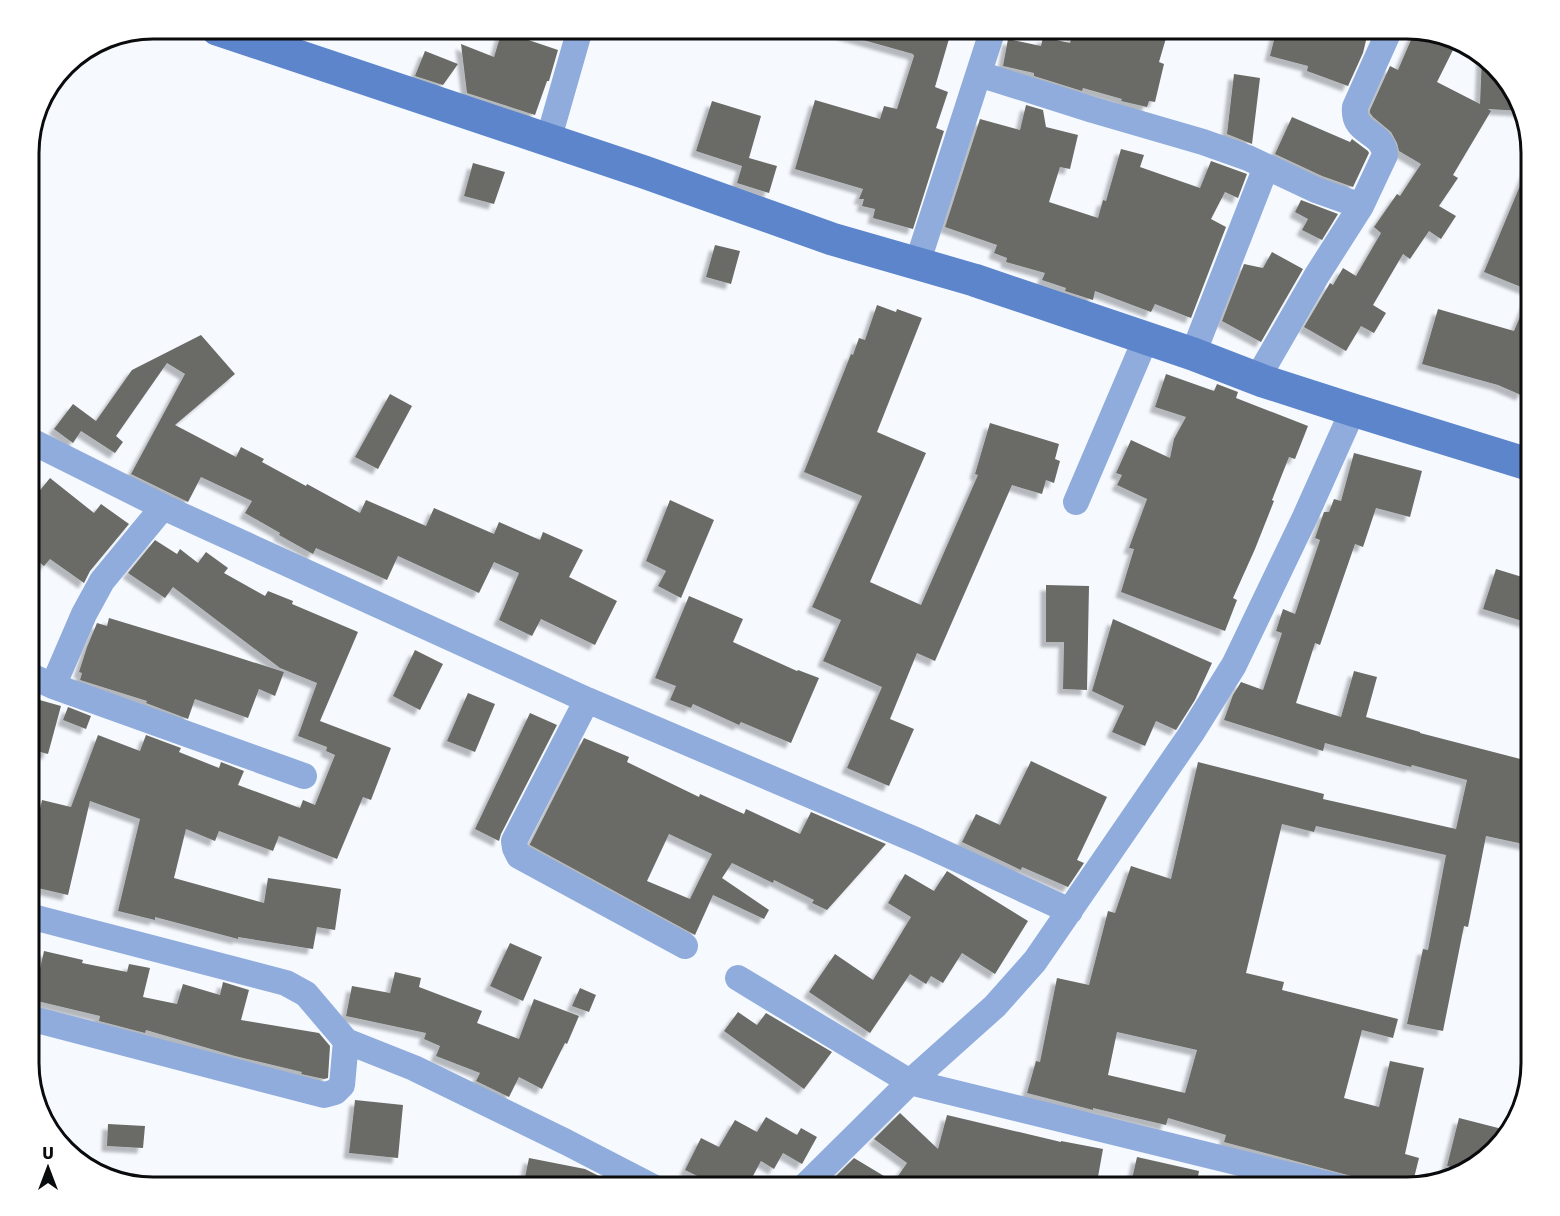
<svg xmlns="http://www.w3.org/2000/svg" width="1560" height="1216" viewBox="0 0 1560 1216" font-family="Rubik,sans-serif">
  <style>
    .building { fill: #6a6b66; fill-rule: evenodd; filter: url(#shadow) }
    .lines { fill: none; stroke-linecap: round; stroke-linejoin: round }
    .street { stroke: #90acdd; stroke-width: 26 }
    .secondary { stroke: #5c85cc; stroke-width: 33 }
    .rim { fill: none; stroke: #0a0b0d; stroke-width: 3 }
  </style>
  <defs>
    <filter id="shadow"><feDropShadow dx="-5.5" dy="5.5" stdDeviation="1.5" flood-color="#0004"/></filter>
  </defs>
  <rect width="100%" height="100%" fill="#f6faff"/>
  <path class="building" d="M843,28h95l13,4 -16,55 13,5 -12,36 8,3 -31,98 -40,-11 2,-9 -13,-3 2,-7h-5l4,-10 -68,-20 20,-69 65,19 4,-13 13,3 17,-53 -1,-2 -71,-20z
    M1088,28h81l-10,34 5,2 -9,38 -6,-1 -2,6 -26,-6 1,-2 -39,-11 -1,3 -48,-15v-3l-31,-7 5,-27 33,7 2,-9 27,6 2,-8 15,3z
    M1277,28h92l-6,25 -15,33 -41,-15 1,-5 -38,-10z
    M502,31l56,19 -9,31h-2l-12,34 -68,-22 -6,-49 33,13z
    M1414,33l39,17 -16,32 43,22 2,-49 7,4 30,39 3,13 -34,-2 3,2 -38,64 5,3 -19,28 17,10 -15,23 -12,-8 -19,28 -7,-5 -30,51 13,8 -12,20 -13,-7 -15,25 -42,-24 26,-44 3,2 10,-17 13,8 25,-43 -7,-6 23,-33 3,2 21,-32 -22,-13 -2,-8 -6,-11 -18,-15 -3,-4v-3l20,-44 8,4z
    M425,51l33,13 -15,21 -28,-9z
    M1234,74l26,4 -8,66 -25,-10z
    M712,101l49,15 -12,42 28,8 -8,27 -32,-10 5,-17 -46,-15z
    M1026,105l17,5 3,17 32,8 -8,34 -10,-2 -11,35 49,16 5,-18 3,1 15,-52 23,6 -4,12 60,21 11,-27 36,13 -9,24 -13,-6 -14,27 15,8 -35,91 -36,-14 -4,8 -56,-21 -2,9 -28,-9 1,-3 -24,-8 3,-7 -39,-11 1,-4 -13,-5 3,-8 -52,-18 35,-108 40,11z
    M1292,117l58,25 2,-3 16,12 1,2 -16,34 -31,-11 -47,-22z
    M1532,157v232l-6,-1 -5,7 -23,-10 -76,-21 16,-55 76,22 17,-40 -47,-19z
    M473,163l32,9 -11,32 -30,-8z
    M1301,200l37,14 -16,26 -20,-10 6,-11 -13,-7z
    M715,245l25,6 -9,33 -25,-7z
    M1272,252l31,17 -42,73 -39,-21 22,-57 19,4z
    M877,305l19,7 1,-3 25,9 -45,114 49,21 -56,129 51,23 57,-130 -3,-1 15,-51 69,21 -4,15 5,2 -6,22 -8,-3 -4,14 -30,-9 -77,176 -18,-8 -27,66 24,10 -25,57 -42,-18 35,-81 -59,-26 18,-41 -29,-13 50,-111 -58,-24 47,-118 2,1 6,-17 6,2z
    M201,335l34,39 -60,51 61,32 5,-10 23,12 -2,3 44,24 1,-2 53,29 6,-13 60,26 8,-18 60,26 5,-12 41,18 3,-8 40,18 -14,27 48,24 -22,44 -54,-26 -9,17 -33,-16 20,-47 -25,-11 -15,31 -81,-37 -11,24 -71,-32 -3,6 -34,-19 1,-2 -35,-20 7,-12 -51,-24 -13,25 -57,-28 54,-100 -18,-11 -51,73 7,6 -8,11 -34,-22 -8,12 -19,-14 19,-25 23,17 36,-51z
    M1166,374l48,17 3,-7 21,8 -2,6 72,28 -13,33 -6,-2 -17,43 2,1 -19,48 -22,49 4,2 -12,31 -104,-39 13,-43 -5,-1 18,-49 -30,-14 5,-10 -6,-2 15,-33 39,18 4,-19 12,-22 -31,-10z
    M390,394l22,12 -34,63 -23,-12z
    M1354,453l68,18 -12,46 -34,-9 -13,39 -8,-3 -35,101 -5,-2 -19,60 45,14 13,-46 23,6 -11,40 54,15v1l112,29v70l-4,13 -42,-9 -18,91 -4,-1 -21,105 -36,-7 16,-75 5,1 18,-95 -130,-29 -2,6 -32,-8 -36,149 38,9 -2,8 116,29 -5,19 -31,-8 -18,68 35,9 11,-46 34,7 -19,86 14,4 -7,28 -5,2h-11l-172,-46 2,-7 -58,-17 -2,7 -73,-17v2l-66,-17 9,-32 4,1 17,-84 32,7 19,-74 7,2 16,-47 40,13 27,-117 126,32 -1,5 133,30 11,-49 -55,-15 -1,2 -86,-24 -2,8 -99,-31 9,-25 8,-13 22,8 19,-57 -6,-2 7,-22 12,5 25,-74 -5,-2 9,-26h5l5,-13 7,2zM1117,1032l80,18 -12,43 -77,-18z
    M50,478l44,35 7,-9 28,20 -39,47 -6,12 -34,-24 -6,7 -15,-12v-50z
    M670,500l44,20 -33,78 -23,-12 8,-15 -20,-10z
    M155,540l22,14 3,-5 18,14 8,-11 22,16 -4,5 41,23 3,-5 25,10 -1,3 66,28 -38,89 71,27 -20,52 -8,-3 -26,62 -58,-23 -6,15 -54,-20 -4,10 -29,-12 -12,49 90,25 4,-25 73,11 -6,41 -18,-3 -4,22 -75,-12v2l-83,-22v3l-37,-9 22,-92 -50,-18 -22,94 -39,-9v-27l13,-59 29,7 27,-72 42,16 6,-16 35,13 -2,4 40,16 2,-6 23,9 -6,14 62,23 3,-8 12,5 20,-50 -9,-4 1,-4 -29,-11 19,-53 -37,-15 -107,-81 -8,11 -37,-25z
    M1496,569l36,11v44l-49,-15z
    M1046,585l43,1 -2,104 -24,-1 1,-47h-18z
    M689,596l54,23 -10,23 64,29 1,-1 21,8 -28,65 -50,-21 -2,3 -46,-21 -2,4 -21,-8 6,-14 -21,-8z
    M109,618l106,32 69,22 -9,24 -16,-7 -11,29 -53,-19 -7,20 -42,-16 1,-2 -67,-21 2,-7 -3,-1 8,-25 10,-24 10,3z
    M1113,619l99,44 -17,37 -19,30 -20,-9 -11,25 -33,-14 12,-26 -32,-15z
    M415,650l28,14 -23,46 -27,-14z
    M468,693l27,11 -20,48 -28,-11z
    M29,697l32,9 -13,48 -19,-5z
    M68,707l23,9 -5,13 -23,-9z
    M530,713l27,12 -56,109 -2,7 -24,-12z
    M584,738l45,19 -2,5 72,35 1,-3 44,20 2,-5 54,25 11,-22 75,32 -59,66 -15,-7 2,-3 -40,-20 -1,3 -41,-20 -10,15 47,32 -5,9 -51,-24 -18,40 -165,-90v-1zM669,834l43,20 -22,45 -43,-18z
    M1031,761l76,36 -30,63 7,3 -16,24 -46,-20 -1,3 -59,-28 14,-28 24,11z
    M947,871l81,50 -33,53 -33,-21 -19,30 -12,-7 -5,8 -16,-10 -40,59 -61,-41 26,-38 38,26 38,-63 -23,-14 17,-29 29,17z
    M510,943l32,14 -19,44 -33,-15z
    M44,951l39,9 -1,3 45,9 2,-8 21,4 -7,29 34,7 6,-20 37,11 3,-13 26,8 -8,30 78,13 11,13 -2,32 -4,1 -23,-5 1,-2 -67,-16 -89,-26 -1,3 -46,-12 1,-5 -67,-16z
    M395,972l26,6 -2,9 63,24 -5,12 42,16 15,-40 45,17 -12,28 -2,-1 -23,46 -23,-12 -10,20 -33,-16 4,-8 -44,-17 4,-10 -16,-7 2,-6 -80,-17 6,-30 38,7z
    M580,988l16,7 -7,17 -17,-6z
    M738,1012l19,13 9,-12 66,39 -28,37 -80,-58z
    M355,1100l48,5 -5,53 -49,-5z
    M900,1113l38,36 9,-34 114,27v-1l42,8 -7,39 -271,-1 29,-29 40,24 13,-19 -33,-24z
    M766,1117l31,18 4,-7 16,9 -15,27 -19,-11 -9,16 -13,-8 -14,26h-27l-35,-17 16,-32 18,9 16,-27 22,12z
    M1459,1118l51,13 -9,14 -34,26 -20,-5z
    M108,1124l37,2 -2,22 -36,-2z
    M1137,1157l62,14 -3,17h-66z
    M529,1158l56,11 36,18h-98z"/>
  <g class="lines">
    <path class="street" d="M979,74l114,36 110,32 45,16 68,32 45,16
      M548,141l32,-112
      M917,264l76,-235
      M1193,354l73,-187
      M1257,379l60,-104 44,-69 24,-51c-2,-25 -33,-20 -30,-48l35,-78
      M29,440l134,67 424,193 331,141 152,70
      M1076,502l70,-164
      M29,675l24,11 251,90
      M53,686l31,-72 18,-33 61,-74
      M587,700l-73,141 1,7 4,8 166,90
      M29,916l257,67 20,11 40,47 68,27 152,74 87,45
      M738,978l172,104 428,105
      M29,1018l295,77 11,-3 7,-7 4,-44
      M804,1187l106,-105 85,-76 40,-45 156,-227 43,-69 71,-148 48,-107"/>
    <path class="secondary" d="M217,29l427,143 188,67 142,41 219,74 70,27 90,29 178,55"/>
  </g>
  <path d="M0 0H1560V1216H0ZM153 39H1407A114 114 0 0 1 1521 153V1063A114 114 0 0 1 1407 1177H153A114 114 0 0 1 39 1063V153A114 114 0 0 1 153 39Z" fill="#fff" fill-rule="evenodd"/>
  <path class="rim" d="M153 39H1407A114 114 0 0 1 1521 153V1063A114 114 0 0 1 1407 1177H153A114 114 0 0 1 39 1063V153A114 114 0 0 1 153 39Z"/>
  <g transform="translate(48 1168)" stroke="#ffffff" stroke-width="4.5" paint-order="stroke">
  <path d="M0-4.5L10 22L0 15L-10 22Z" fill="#0a0b0d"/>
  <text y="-9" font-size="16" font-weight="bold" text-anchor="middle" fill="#0a0b0d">U</text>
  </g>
</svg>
